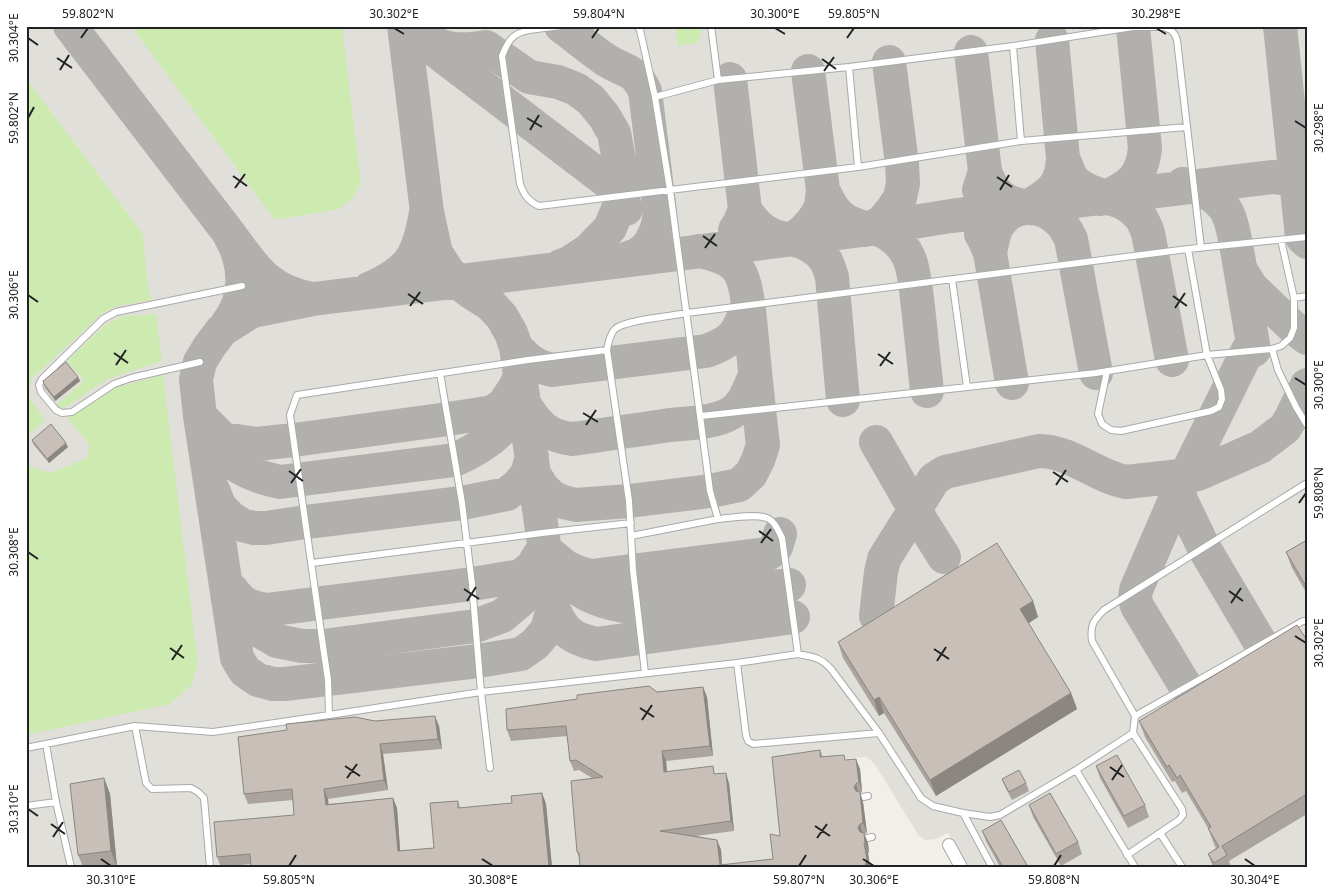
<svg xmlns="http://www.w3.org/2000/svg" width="1333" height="893" viewBox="0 0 1333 893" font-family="'Noto Sans',sans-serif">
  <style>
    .airport { fill: #e1dfda }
    .grass { fill: #cdebb0 }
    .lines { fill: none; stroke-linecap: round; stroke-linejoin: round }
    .taxiway { stroke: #b1b0ac; stroke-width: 34 }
    .service-casing { stroke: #a9a9a9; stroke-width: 8 }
    .minor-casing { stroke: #a9a9a9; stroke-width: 14 }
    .service { stroke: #fff; stroke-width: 6 }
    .minor { stroke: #fff; stroke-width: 12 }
    .wall { fill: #aba49e }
    .shaded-wall { fill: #8b8681 }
    .building { fill: #c7bfb8; stroke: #8b8681 }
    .ticks { fill: none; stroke: #222; stroke-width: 2 }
    .neatline { fill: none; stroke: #222; stroke-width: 2 }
    .ticks-label { font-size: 12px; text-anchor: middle; fill: #222 }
  </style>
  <rect width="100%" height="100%" fill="#f2efe9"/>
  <path class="airport" d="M26,26h1281v841h-339l-20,-34 -13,6 -10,1 -6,-4 -43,-70 -6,-7 -4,-2 -42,3 -40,86 -8,21h-750z"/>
  <path class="grass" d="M131,26h211l19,158 -9,15 -13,10 -64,11z
    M675,26h25l2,6 -4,11 -20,3z
    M26,78l117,156 5,53 4,13 -36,6 -13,7 -71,65 -4,18 17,24 -19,17z
    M156,314l6,47 -54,18 -44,29 -10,-1 30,-26 -17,-20 38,-36 17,-9z
    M163,375l35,289 -7,22 -21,18 -144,31v-274l4,5 21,7 36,-15 3,-13 -23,-27 46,-30z"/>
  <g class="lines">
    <path class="taxiway" d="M70,26l158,206
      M404,26l23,186 9,41 11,17 9,11 16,12 19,12 11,12 9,16 5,14 37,261 -6,22 -12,14 -14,10 -43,7 -193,23h-12l-15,-4 -13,-9 -8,-13 -37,-242 -4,-37 4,-17 9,-15 13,-17 30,-19 61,-12 366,-45 190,-25 82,-13 322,-39c13,1 24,3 34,13
      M561,26c15,11 30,24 45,34 20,13 27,7 39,31l15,122c-2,15 -7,31 -20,40 -5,3 -13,5 -19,8
      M1280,26l22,211 5,5
      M419,38c28,11 37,14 67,9l43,30 29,5 18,7 15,11 13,16 10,17 10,53 -6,23 -8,19 -21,22 -20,13 -8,3
      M428,45l185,141 8,10 5,13
      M971,52l14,119 -6,19
      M730,79l15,131 -6,14 -4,6
      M1063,158c3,6 5,13 8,19 7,11 22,16 35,20 25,-12 36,-20 39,-49l-12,-121
      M985,171c8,24 18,31 42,36 23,-13 35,-21 36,-49l-11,-118
      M1183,184c16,3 37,13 45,30 4,9 6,20 8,30l18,106
      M823,190c12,25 18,32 46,39l13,-7 10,-12 8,-12 3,-15 -1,-19 -13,-102
      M1099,199c15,-4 33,7 42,19 3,4 5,10 7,15l24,127
      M745,210c10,14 19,24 37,28 0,0 7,1 7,1 13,-2 28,-22 32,-33 1,-5 1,-11 2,-16l-15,-119
      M864,230c18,-6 38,12 45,28 6,13 7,35 9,49 3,28 6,56 9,84
      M981,234l3,5 6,14 22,130
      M784,240c15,-3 35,9 42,21 3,5 4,11 6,16l11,123
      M990,253c2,-9 3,-18 7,-26 14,-25 46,-24 64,-4 4,4 7,11 10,16l25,134
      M1241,270l10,17 43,41 13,10
      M369,289c42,-18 50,-34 57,-77
      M227,324c15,-19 19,-43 12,-67 -2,-9 -7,-17 -11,-25 25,34 39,60 85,67
      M516,347c13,14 18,19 37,23l153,-19c29,-10 32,-19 42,-46
      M1248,350l-62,125 -6,13v10l24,50 57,96
      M520,377c-1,7 0,14 -1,20 -7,32 -37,51 -65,63l-174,22c-23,-5 -49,-14 -63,-35 -6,-9 -11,-20 -17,-31l23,23 34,5 37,-4 154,-21 45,-7 11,-8 10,-15z
      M524,404c14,22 23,32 49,35 33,-5 65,-9 97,-14 18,-2 45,-2 61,-12 10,-6 17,-20 21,-31
      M876,442l46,80 22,35
      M534,474l8,13 10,10 11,5 13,3 53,-4 81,-10 29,-6 12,-11 7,-14 5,-15c-4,-35 -8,-71 -11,-106 -2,-17 -4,-55 -13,-68 -8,-13 -26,-17 -40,-20
      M1180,488l-44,102 -1,8 2,8 49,81
      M213,490l7,17 11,11 11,7 12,3h12l40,-6 156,-19 45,-9 12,-10 8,-10 5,-17
      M780,534l-4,13 -8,7 -177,22c-23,-5 -30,-12 -46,-27 5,7 9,16 15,23 16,21 39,30 64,34l165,-21
      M232,590c10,14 17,17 34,20l206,-26 49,-8 11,-9 6,-10 5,-6
      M228,596l13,19 19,16 17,10 25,5h21l152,-20 27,-10 18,-15 14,-16 13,-26
      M553,608c11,24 17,30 43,36l197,-27
      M876,616l5,-44 3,-13 50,-80 11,-7 94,-21c32,0 56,25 87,31l72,-8 62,-27 25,-19 6,-10 16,-33"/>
    <g class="service-casing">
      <path id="service" d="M562,26c-13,2 -41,2 -50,12 -5,5 -7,11 -10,18l18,128c4,11 8,17 19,22l319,-39 163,-26 166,-14
        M637,26l3,4 15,67
        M711,26l7,54
        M1013,46l8,95
        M849,67l9,100
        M952,279l15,108
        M1294,298l13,-2
        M1272,349l6,21 18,37 11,18
        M607,350l22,151 4,69 12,103
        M200,362l-69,16 -17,6 -42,28 -10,1 -6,-3 -15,-18 -2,-7 3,-6 61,-60 13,-7 126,-26
        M1107,371l-9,43 4,10 9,6 10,1 90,-20 8,-4 3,-8 -1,-9 -14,-35 -19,-106
        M440,373l22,130 10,81 9,108 9,76
        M701,416l395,-43 111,-18 65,-6 9,-3 9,-8 4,-10v-30l-13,-58
        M631,536l87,-17
        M312,563l230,-30 89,-10
        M798,654c15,3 22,3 33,15l48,64 42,65 12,8 30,7 27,4 10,-2 76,-45 57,-37
        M737,663l9,72 2,6 5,3 126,-11
        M329,715l152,-23 256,-29 61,-9 -16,-116c-3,-6 -6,-15 -13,-19 -10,-6 -38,-1 -51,0l-8,-28 -40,-301 -15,-93 63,-17 131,-13 164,-21 120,-19h31l7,3 4,5 2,5 24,208
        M1135,716l168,-95h4
        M135,726l11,57 6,6 39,-1 7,4 6,6 6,69
        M46,744l10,58 15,65
        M26,748l109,-22 78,6 116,-17 -1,-35 -5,-34 -33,-231 7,-20 231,-35 79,-10c1,-6 3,-16 8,-21 9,-9 58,-13 72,-16l501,-64 119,-12
        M1076,770l59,97
        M863,797l5,-1
        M26,806l30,-4
        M963,813l29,54
        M1160,833l22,34
        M867,838l5,-1
        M1127,855l52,-35 4,-5 -1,-6 -49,-76 2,-17 -43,-75c-2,-16 1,-20 12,-31l203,-127"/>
    </g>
    <g class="minor-casing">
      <path id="minor" d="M949,845l12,22"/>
    </g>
    <use href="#service" class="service"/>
    <use href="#minor" class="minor"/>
  </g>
  <path class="wall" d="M78,377l2,4 -25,20 -10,-13 -2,-7z
    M32,440l36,7 -19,16 -16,-19z
    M1307,540v54l-15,-26 -6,-16z
    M1033,601l5,16 -10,6 43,70 6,16 -141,87 -52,-83 -5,3 -36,-58 -5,-16z
    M1307,640v174l-78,47 2,6h-18l-5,-13 8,-6 -2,-4 -6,-16 -22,-37 -4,2 -7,-12 -3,1 -27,-45 -6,-16z
    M703,687l4,10 6,59 -47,5 1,11 48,2 14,9 5,48 -38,5 21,4 4,10 1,15 51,-6 7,-23 40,-86 3,7 23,3 14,9 2,23 -2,1 3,9 4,31 -3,1 4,9 1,10h-1l2,14h-290v-7l-3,-8 15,-74 -13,-8 -5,1 -4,-10 -3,-25 -56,5 -4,-11 150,-38z
    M375,721l64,5 3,23 -59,5 5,36 -60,9v5l65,-6 4,10 3,43 34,-3 24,-47 2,7 52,-5 30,-10 4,11 6,63h-301v-3l-30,3 -4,-10 77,-42 -1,-15 -45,4 -4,-10z
    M1096,766l49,39 4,12 -21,11 -28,-50z
    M104,778l6,16 7,73h-34l-5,-12z
    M1002,779l24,4 3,8 -17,9 -7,-13z
    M1029,805l49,37 4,12 -21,12 -28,-49z
    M982,831l46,36h-28l-13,-24z"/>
  <path class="shaded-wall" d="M78,377l2,4 -25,20 -1,-4z
    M66,443l2,4 -19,16 -2,-4z
    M1033,601l5,16 -12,8 -6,-16z
    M703,687l4,10 6,59 -3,-10z
    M1071,693l6,16 -141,87 -6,-16z
    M879,697l5,16 -5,3 -5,-16z
    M435,716l4,10 3,23 -4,-10z
    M380,744l3,10 5,36 -4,-10z
    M662,751l4,10 2,21 -4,-10z
    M856,759l4,10 2,23 -3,-10z
    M726,773l3,10 5,48 -3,-10z
    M104,778l6,16 7,73 -6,-16z
    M856,784l3,10 -1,3 -4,-10z
    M324,789l4,10 2,16 -4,-10z
    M860,792l3,10 4,31 -4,-10z
    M542,793l4,11 6,63h-3z
    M393,798l4,10 4,53 -3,-10z
    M860,824l3,11 -1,3 -4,-10z
    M864,833l4,10 1,10 -4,-10z
    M717,840l4,10 1,17h-2z
    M864,843l4,10 2,14h-5z"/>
  <path class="building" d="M66,362l12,15 -24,20 -10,-13 -1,-3z
    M51,424l15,19 -19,16 -15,-19z
    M1307,540v48l-21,-36z
    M997,543l36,58 -13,8 51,84 -141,87 -51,-83 -5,3 -36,-58z
    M1297,625l10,15v154l-85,52 5,9 -13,8 -6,-9 11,-7 -11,-19 3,-1 -31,-52 -3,3 -8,-13 -2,2 -28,-46z
    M649,686l8,6 46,-5 7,59 -48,5 2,21 49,-6 1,8 12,-1 5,48 -71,10 57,9 3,25 53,-6 -3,-25 10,2 -8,-79 48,-7v7l24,-2 1,5 11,-1 3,23 -3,2 -2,3 2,4 4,1 3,31 -3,1 -2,4 2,4 4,1 1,10h-1l3,16 -2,8h-285l-1,-14 -2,-1 -6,-71 32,-4 -27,-17 -6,1 -4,-35 -59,4 -1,-21 71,-10v-4z
    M435,716l3,23 -58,5 4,36 -60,9 2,16 67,-7 5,53 36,-3 -4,-45 28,-2v7l54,-5 -1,-7 31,-3 7,74h-298l-1,-13 -33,3 -3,-35 80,-7 -2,-26 -48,5 -6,-57 49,-7 -1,-6 69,-7 20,4z
    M1117,755l28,50 -21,11 -28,-50z
    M1019,770l7,13 -17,9 -7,-13z
    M104,778l7,73 -33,4 -8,-71z
    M1050,793l28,49 -22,12 -27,-49z
    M1001,820l27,47h-25l-21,-36z"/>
  <path class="ticks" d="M394,28l10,6M775,28l10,6M1156,28l10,6M28,38l10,7M81,38l7,-10M592,38l7,-10M847,38l7,-10M57,58l15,10M822,59l14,10M60,70l9,-15M824,71l10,-14M28,118l6,-11M527,118l15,9M1295,121l11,7M530,130l9,-15M233,176l14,10M997,177l15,10M235,188l10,-14M1000,190l9,-15M703,236l14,10M705,248l10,-14M408,294l15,10M28,295l10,7M1173,296l14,10M410,306l10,-14M1175,308l10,-15M114,353l14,10M878,354l15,10M116,365l10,-15M880,366l10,-14M1295,378l11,7M583,413l15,9M586,425l10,-15M289,471l14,10M1053,472l15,10M291,483l10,-14M1056,485l10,-15M1299,503l7,-10M759,531l14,10M761,543l10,-14M28,552l10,7M464,589l15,10M1229,591l14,10M467,601l9,-14M1231,603l10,-15M1295,636l11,7M170,648l14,10M934,649l15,10M172,660l10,-15M937,661l9,-14M640,708l14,9M642,720l10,-15M345,766l15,10M1110,767l14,10M347,778l10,-14M1112,780l10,-15M28,809l10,7M51,824l14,10M815,826l15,10M53,837l10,-15M817,838l10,-14M101,859l10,7M482,859l11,7M863,859l11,7M1245,859l10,7M289,866l7,-11M799,866l7,-11M1054,866l7,-11"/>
  <rect width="1333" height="893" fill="none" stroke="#ffffff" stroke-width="55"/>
  <rect x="28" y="28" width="1278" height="838" class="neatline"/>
  <g class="ticks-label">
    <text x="88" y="18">59.802°N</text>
    <text x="394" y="18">30.302°E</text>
    <text x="599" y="18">59.804°N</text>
    <text x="775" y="18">30.300°E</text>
    <text x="854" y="18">59.805°N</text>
    <text x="1156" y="18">30.298°E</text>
    <text transform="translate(14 38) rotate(-90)" y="4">30.304°E</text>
    <text transform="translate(14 118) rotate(-90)" y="4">59.802°N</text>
    <text transform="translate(1319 128) rotate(-90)" y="4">30.298°E</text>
    <text transform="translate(14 295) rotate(-90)" y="4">30.306°E</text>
    <text transform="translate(1319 385) rotate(-90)" y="4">30.300°E</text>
    <text transform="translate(1319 493) rotate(-90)" y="4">59.808°N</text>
    <text transform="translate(14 552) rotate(-90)" y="4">30.308°E</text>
    <text transform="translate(1319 643) rotate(-90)" y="4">30.302°E</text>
    <text transform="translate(14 809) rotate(-90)" y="4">30.310°E</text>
    <text x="111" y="884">30.310°E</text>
    <text x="289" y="884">59.805°N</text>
    <text x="493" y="884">30.308°E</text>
    <text x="799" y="884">59.807°N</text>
    <text x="874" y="884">30.306°E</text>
    <text x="1054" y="884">59.808°N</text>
    <text x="1255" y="884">30.304°E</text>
  </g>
</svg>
